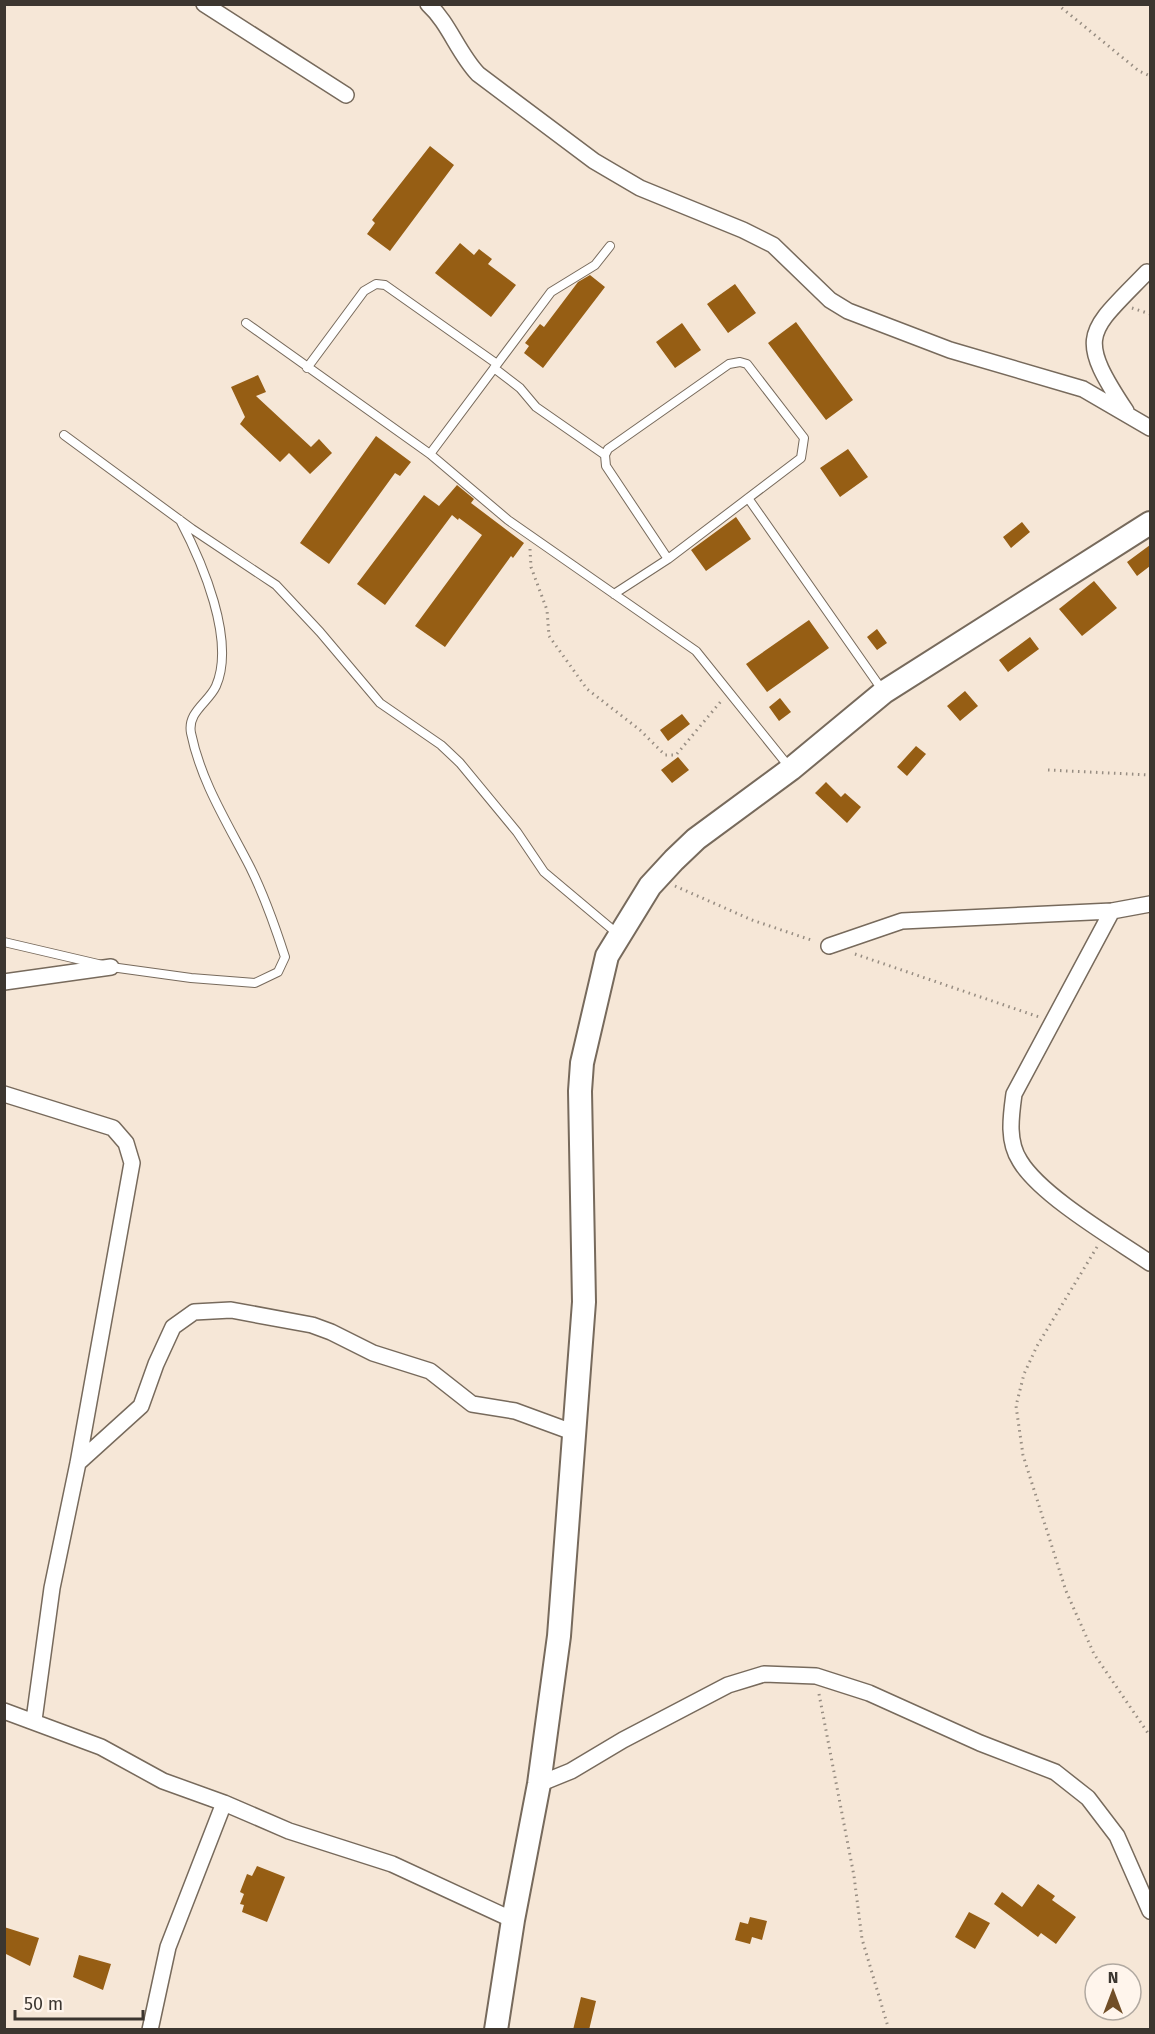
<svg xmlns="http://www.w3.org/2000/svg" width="1155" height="2034" viewBox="0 0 1155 2034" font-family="'Fira Sans',sans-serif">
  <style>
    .building { fill: #965e14 }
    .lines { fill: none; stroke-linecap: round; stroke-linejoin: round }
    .lane-casing { stroke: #776a5c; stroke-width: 10 }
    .street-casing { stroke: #776a5c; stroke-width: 18 }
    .secondary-casing { stroke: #776a5c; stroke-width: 26 }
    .path { stroke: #978d82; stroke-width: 3; stroke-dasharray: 1.5 4.5; stroke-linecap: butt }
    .lane { stroke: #fff; stroke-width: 8 }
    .street { stroke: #fff; stroke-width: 15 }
    .secondary { stroke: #fff; stroke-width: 22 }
  </style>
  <rect width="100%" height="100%" fill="#f6e7d7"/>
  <path class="building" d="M430,146l24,19 -64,86 -23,-17 8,-11 -3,-3z
    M460,243l14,12 5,-6 13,10 -4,5 28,21 -25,32 -56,-44z
    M590,275l15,12 -62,81 -19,-15 5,-7 -4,-3 15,-19 4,3 34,-45z
    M735,284l21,29 -28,20 -21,-29z
    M796,322l57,78 -27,20 -58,-77z
    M682,323l19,27 -26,18 -19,-26z
    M258,375l8,17 -10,4 55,51 8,-8 13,14 -22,21 -21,-21 -9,9 -40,-38 5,-7 -14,-30z
    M376,436l35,26 -11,14 -5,-3 -66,91 -29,-21z
    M848,449l20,28 -28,20 -20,-29z
    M457,485l17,14 -3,4 53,40 -11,15 -2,-2 -66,91 -30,-21 67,-91 -23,-17 -1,2 -6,-5 -67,90 -28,-21 67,-89 15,11z
    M736,517l15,22 -45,32 -15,-21z
    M1022,522l8,10 -19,16 -8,-11z
    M1150,545v21l-13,10 -10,-14z
    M1094,581l23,27 -35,28 -23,-27z
    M809,620l20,28 -62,44 -21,-28z
    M877,629l10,14 -10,7 -10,-13z
    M1030,637l9,12 -31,23 -9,-12z
    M965,691l13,15 -18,15 -13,-15z
    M780,698l11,14 -12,9 -10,-14z
    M682,714l8,10 -22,17 -8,-11z
    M916,746l10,8 -19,22 -10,-9z
    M678,757l11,13 -17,13 -11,-13z
    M826,782l15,15 4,-4 16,14 -14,16 -32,-30z
    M257,1866l28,11 -18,45 -25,-10 2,-7 -4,-1 4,-10 -4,-2 7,-18 5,2z
    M1038,1884l17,12 -3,4 24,17 -20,27 -15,-11 -3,4 -44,-33 8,-12 20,15z
    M969,1912l21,11 -15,26 -20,-12z
    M750,1917l17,4 -5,19 -10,-3 -2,7 -15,-4 5,-18 8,2z
    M4,1927l35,11 -9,28 -26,-13z
    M79,1955l32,9 -8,26 -30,-13z
    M581,1997l15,4 -7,29h-16z"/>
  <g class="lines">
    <g class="lane-casing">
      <path id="lane" d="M246,323l184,131 78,66 188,131 94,117
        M307,368l57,-77 12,-7 9,1 112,79
        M494,368l26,20 16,19 69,48
        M64,435l128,94 84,56 44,47 60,71 61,42 19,18 57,69 27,40 75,63
        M430,454l121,-162 44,-27 15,-19
        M748,498l135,193
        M614,594l54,-35 133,-101 3,-20 -57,-74 -7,-2 -11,2 -121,85 -3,6 1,11 62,93
        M4,942l107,25 80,11 64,5 23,-11 7,-15c-10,-31 -21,-62 -35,-90 -22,-43 -49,-85 -59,-134 -4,-21 18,-31 25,-47 20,-46 -14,-124 -36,-166"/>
    </g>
    <g class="street-casing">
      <path id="street" d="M204,4l142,91
        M428,4c21,19 30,49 50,70l116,87 46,27 103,42 30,15 57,55 18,11 102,39 133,39 67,39
        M1126,411c-51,-77 -38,-78 21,-139
        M1112,911l-98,183c-3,22 -7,47 6,67 21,35 95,78 130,102
        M829,946l73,-25 210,-10 38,-7
        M4,982l107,-15
        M4,1094l109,34 13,15 6,20 -54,300 -26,125 -18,132
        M78,1463l63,-57 15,-42 17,-37 21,-15 37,-2 81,15 19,7 42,21 57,18 42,33 43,7 60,22
        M4,1711l97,36 62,34 61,22 65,28 103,33 121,56
        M539,1784l32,-13 52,-31 105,-55 36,-11 52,2 53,17 111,50 75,29 33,26 29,38 33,75
        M150,2030l18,-83 56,-144"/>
    </g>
    <g class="secondary-casing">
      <path id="secondary" d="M496,2030l17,-110 26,-136 20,-148 25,-334 -4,-211 2,-28 25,-107 43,-70 24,-26 22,-21 95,-70 93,-77 266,-169"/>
    </g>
    <path class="path" d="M1057,4l82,67 11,5
      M1132,308l18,6
      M530,549l1,18 16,43 2,26 38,53 53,41 25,25h11l46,-55
      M1048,770l102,5
      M675,886l77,34 62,21
      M855,954l184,63
      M1097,1247l-60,99 -13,28 -8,32 7,49 43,136 28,63 56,82
      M819,1694l35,182 8,63 27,91"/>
    <use href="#lane" class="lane"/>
    <use href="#street" class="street"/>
    <use href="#secondary" class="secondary"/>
  </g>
  <rect width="1155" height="2034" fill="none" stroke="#3c3630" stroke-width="12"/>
  <g transform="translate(1113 1992)"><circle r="28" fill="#fff5ec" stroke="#b1a9a1" stroke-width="1.5"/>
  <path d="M0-4.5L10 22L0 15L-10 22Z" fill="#714e27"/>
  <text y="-9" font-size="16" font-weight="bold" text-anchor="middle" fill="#3c3630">N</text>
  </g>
  <path d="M15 2010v9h128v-9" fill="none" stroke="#3c3630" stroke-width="3"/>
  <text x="24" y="2010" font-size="18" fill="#3c3630" stroke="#fff5ec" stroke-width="4.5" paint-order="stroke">50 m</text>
</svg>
